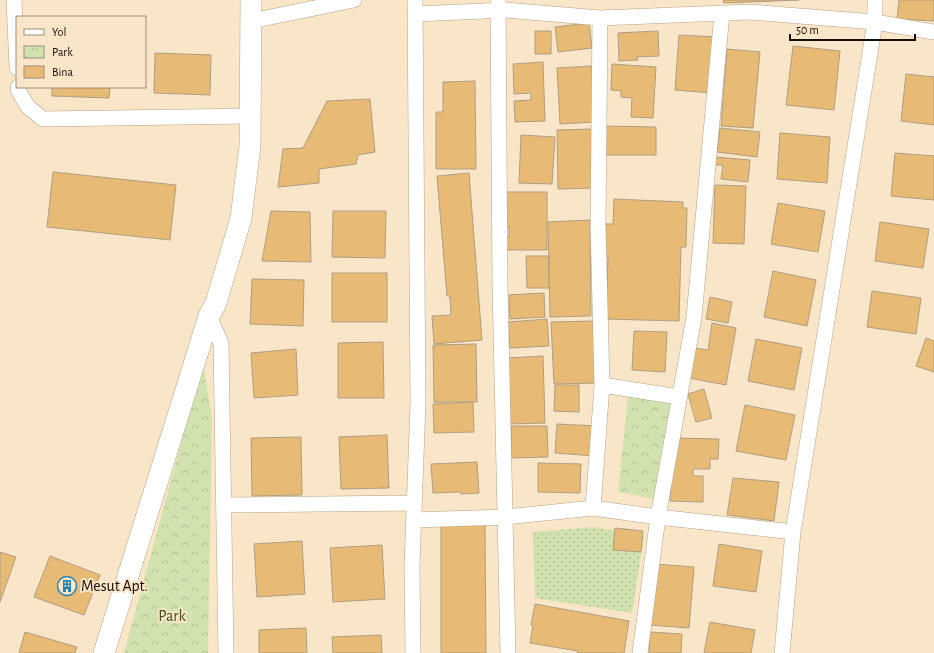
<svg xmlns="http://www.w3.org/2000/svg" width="934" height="653" viewBox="0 0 934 653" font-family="'Alegreya Sans',sans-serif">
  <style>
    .grass { fill: url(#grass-dots) }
    .park { fill: url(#park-crowns) }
    .building { fill: #e7ba75; stroke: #b09e82 }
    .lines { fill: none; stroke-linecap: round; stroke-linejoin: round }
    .street-casing { stroke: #b6a387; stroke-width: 16 }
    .secondary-casing { stroke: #b6a387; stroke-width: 22 }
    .street { stroke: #fff; stroke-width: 15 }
    .secondary { stroke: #fff; stroke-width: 21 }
    .labels { text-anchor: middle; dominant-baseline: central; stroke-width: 4; stroke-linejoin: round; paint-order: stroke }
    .poi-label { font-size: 16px; fill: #140e05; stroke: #f9e5c8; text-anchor: start }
    .park-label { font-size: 16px; fill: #43511b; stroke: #f9e5c8 }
  </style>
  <defs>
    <pattern id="grass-dots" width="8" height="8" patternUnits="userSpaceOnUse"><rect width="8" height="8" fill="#d2e2ae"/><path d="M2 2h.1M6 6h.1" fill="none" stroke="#b3c194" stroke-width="1.8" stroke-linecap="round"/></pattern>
    <pattern id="park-crowns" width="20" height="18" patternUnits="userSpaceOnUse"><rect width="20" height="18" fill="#d2e2ae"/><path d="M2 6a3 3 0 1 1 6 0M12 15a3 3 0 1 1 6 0" fill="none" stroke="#b3c194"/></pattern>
  </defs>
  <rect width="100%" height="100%" fill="#f9e5c8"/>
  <path class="grass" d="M594,527l50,9 -12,77 -97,-15 -2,-66z"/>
  <path class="park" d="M203,363l9,55 -4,235h-84z
    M628,396l44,8 -17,95 -37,-7z"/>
  <path class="building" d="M723,0h76l-75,3z
    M899,0h35v21l-37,-2z
    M589,23l3,25 -34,4 -3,-25z
    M535,31h16v23h-16z
    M658,31l1,25 -22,1 1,3 -19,1 -1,-28z
    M679,35l37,2 -3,56 -38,-3z
    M793,46l47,5 -6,59 -48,-5z
    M727,49l33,3 -7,76 -32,-2z
    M155,53l56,2 -1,40 -56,-2z
    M543,62l2,59 -30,1 -1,-21 17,-1v-7l-17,1 -1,-30z
    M612,64l44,3 -3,51 -22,-1 1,-19 -11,-1v-6l-10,-1z
    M592,66l3,56 -35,2 -3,-56z
    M906,74l28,3v48l-33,-4z
    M475,81l1,88h-40v-57h7v-30z
    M52,87h58l-1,11 -57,-2z
    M370,99l5,53 -17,3 -2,9 -37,5v14l-41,4 5,-38 20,-1 24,-47z
    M602,126l54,1v28h-54z
    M720,128l40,4 -3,25 -40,-5z
    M593,129l2,59 -37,1 -1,-59z
    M780,133l50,4 -3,46 -50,-4z
    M521,135l34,2 -3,47 -33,-1z
    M895,153l39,3v44l-43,-4z
    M715,157l35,3 -2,22 -27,-3 2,-14h-9z
    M53,172l123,13 -6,55 -123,-13z
    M469,173l13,167 -48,4 -2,-28 19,-1 -1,-19h-3l-10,-120z
    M715,185l31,1 -2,58 -31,-1z
    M502,192h45v58h-46v-13h8v-10h-7z
    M614,199l69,3v6h4l-1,39h-5l-2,74 -73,-2 2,-62h-4l2,-33h7z
    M778,203l47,8 -7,41 -47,-8z
    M271,211l39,1 1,50 -49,-1z
    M333,211h53l-1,47 -53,-1z
    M590,220l1,96 -41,1 -2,-95z
    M880,222l49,7 -6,39 -48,-7z
    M526,256h23v32h-22z
    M773,271l43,9 -9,46 -43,-9z
    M332,273h55v49h-55z
    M252,279l52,1 -1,46 -53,-2z
    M872,291l49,7 -5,36 -49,-7z
    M544,293l1,24 -35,2 -1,-24z
    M710,297l22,5 -4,21 -22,-4z
    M547,319l2,27 -39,2 -2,-26z
    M595,321l1,62 -42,1 -3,-62z
    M712,323l24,5 -10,57 -37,-7 5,-30 14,2z
    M634,331l33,1 -2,40 -33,-2z
    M926,338l8,3v31l-18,-6z
    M756,339l46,9 -8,42 -46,-9z
    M383,342l1,56h-46v-55z
    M476,344l1,58h-43l-1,-57z
    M296,349l2,46 -44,3 -3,-45z
    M543,356l2,67 -35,1 -3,-66z
    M555,385h24v27l-25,-1z
    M704,389l8,29 -16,4 -8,-28z
    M473,402l1,30 -40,1 -1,-29z
    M745,405l50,10 -9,45 -50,-9z
    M557,424l39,2 -1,30 -40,-3z
    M511,426h36l1,31 -37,1z
    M387,435l2,53 -48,1 -2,-52z
    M301,437l1,58 -50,1 -1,-58z
    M673,438l46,1 -1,20h-8v10h-17v7h10v26l-33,-1z
    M477,462l2,31 -18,1v-2l-28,1 -2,-29z
    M538,463l43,1 -1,29 -42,-1z
    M733,478l46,4 -5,39 -47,-6z
    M441,524h44l1,129h-45z
    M615,528l28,3 -2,21 -28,-2z
    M302,541l3,53 -48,3 -3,-53z
    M719,544l43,7 -6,41 -43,-6z
    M382,545l3,54 -52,3 -3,-54z
    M0,552l16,5 -16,45z
    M50,556l50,19 -16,40 -50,-18z
    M655,564l39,3 -5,61 -39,-3z
    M535,604l94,17 -5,32h-47l1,-2 -48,-8 3,-17 -2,-1z
    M710,622l45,8 -4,23h-47z
    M306,628l1,25h-48v-23z
    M25,632l52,15 -2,6h-56z
    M650,632l32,2 -1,19h-32z
    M381,635l1,18h-49l-1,-16z"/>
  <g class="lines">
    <g class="street-casing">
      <path id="street" d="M14,0l3,68
        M498,0l2,285 8,368
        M416,14l90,-4 94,8 150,-6 125,10 59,10
        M251,21l103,-21
        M18,87v3l10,17 15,12 207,-3
        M209,316l12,27 5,310
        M602,385l77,12
        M224,505l190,-2
        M593,508l9,-123 -4,-160 2,-207
        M414,520l92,-3 87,-9 65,9 135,15
        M413,653l-1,-87 6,-163 -3,-403
        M640,653l18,-136 36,-200 28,-304
        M782,653l11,-121 82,-510v-22"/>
    </g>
    <g class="secondary-casing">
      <path id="secondary" d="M104,653l105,-337 7,-13 25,-85 9,-72 1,-146"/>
    </g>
    <use href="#street" class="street"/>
    <use href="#secondary" class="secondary"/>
  </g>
  <defs>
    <g id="building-ring" transform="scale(1)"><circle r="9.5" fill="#f9e5c8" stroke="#2984b1" stroke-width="1.5"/><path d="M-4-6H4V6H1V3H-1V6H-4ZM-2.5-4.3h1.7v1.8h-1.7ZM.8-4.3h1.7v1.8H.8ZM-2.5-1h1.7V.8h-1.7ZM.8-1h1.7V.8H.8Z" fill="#2984b1"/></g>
  </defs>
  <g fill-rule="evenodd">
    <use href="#building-ring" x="67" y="586"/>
  </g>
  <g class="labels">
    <g class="poi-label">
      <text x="81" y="586">Mesut Apt.</text>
    </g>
    <g class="park-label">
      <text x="172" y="616">Park</text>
    </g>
  </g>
  <rect x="16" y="16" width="130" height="72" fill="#f9e5c8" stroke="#9d8f7a"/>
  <rect x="24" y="29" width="20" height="6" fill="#ffffff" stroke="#9d8f7a"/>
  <text x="52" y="36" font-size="12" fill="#140e05">Yol</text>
  <rect x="24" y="46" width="20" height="12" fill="url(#park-crowns)" stroke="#9d8f7a"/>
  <text x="52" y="56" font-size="12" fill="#140e05">Park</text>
  <rect x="24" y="66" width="20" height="12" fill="#e7ba75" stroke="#9d8f7a"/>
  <text x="52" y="76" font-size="12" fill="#140e05">Bina</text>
  <path d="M790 34v6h125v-6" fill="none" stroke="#140e05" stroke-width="2"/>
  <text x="796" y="34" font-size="12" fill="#140e05" stroke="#f9e5c8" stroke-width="3" paint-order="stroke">50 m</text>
</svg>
